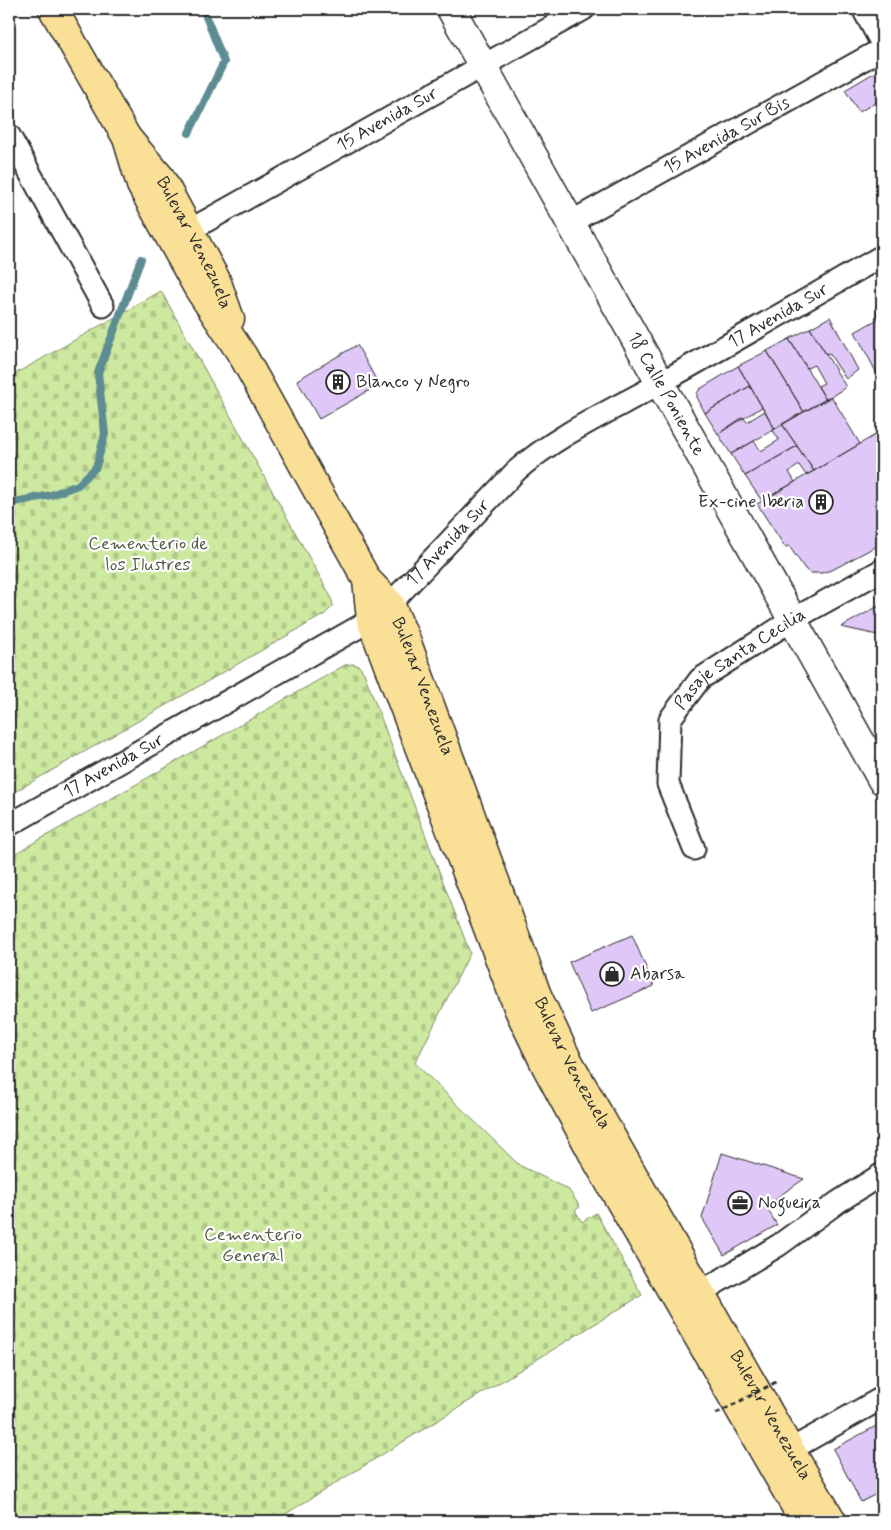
<svg xmlns="http://www.w3.org/2000/svg" width="891" height="1530" viewBox="0 0 891 1530" font-family="Mynerve,sans-serif">
  <style>
    .cemetery { fill: url(#cemetery-stones); stroke: #7c8a65 }
    .lines { fill: none; stroke-linecap: round; stroke-linejoin: round }
    .stream { stroke: #5d8d93; stroke-width: 8 }
    .building { fill: #dfc8f8; stroke: #2b2b2b }
    .minor-casing { stroke: #2b2b2b; stroke-width: 25 }
    .tertiary-casing { stroke: #2b2b2b; stroke-width: 31 }
    .trunk-casing { stroke: #2b2b2b; stroke-width: 31 }
    .minor { stroke: #fff; stroke-width: 21 }
    .tertiary { stroke: #fff; stroke-width: 28 }
    .trunk { stroke: #fadf96; stroke-width: 28 }
    .path-bridge { stroke: #2b2b2b; stroke-width: 3; stroke-dasharray: 5 4; stroke-linecap: butt }
    .labels { text-anchor: middle; dominant-baseline: central; stroke-width: 4.5; stroke-linejoin: round; paint-order: stroke }
    .street-label { font-size: 18px; fill: #2b2b2b; stroke: #fff }
    .poi-label { font-size: 18px; fill: #2b2b2b; stroke: #fff; text-anchor: start }
    .park-label { font-size: 18px; fill: #545a48; stroke: #fff }
  </style>
  <defs>
    <pattern id="cemetery-stones" width="16" height="16" patternUnits="userSpaceOnUse" patternTransform="scale(1.25)"><rect width="16" height="16" fill="#cde89f"/><path d="M2 7V4a2 2 0 0 1 4 0v3zM10 15v-3a2 2 0 0 1 4 0v3z" fill="#b0c789"/></pattern>
  </defs>
  <rect width="100%" height="100%" fill="#fff"/>
  <filter id="ink" filterUnits="userSpaceOnUse"><feTurbulence type="fractalNoise" baseFrequency=".02" numOctaves="2"/><feDisplacementMap in="SourceGraphic" scale="10" xChannelSelector="R" yChannelSelector="G"/><feConvolveMatrix kernelMatrix="1 2 1 2 8 2 1 2 1" color-interpolation-filters="sRGB"/></filter>
  <g filter="url(#ink)">
    <path class="cemetery" d="M161,291l169,304 2,6 1,5 -8,8 -316,181v-424l6,3z
      M353,664l6,2 5,7 106,280 -55,110 104,102 50,25 11,17 -5,3 7,12 14,-9 46,82 -368,226h-265v-664l336,-192z"/>
    <g class="lines">
      <path class="stream" d="M189,133l35,-71 -21,-53
        M9,503l42,-8 27,-10 18,-18 9,-33 -7,-61 43,-114"/>
    </g>
    <path class="building" d="M877,71l5,1v27l-23,13 -14,-22z
      M882,310v73l-27,-51 23,-13 -2,-6z
      M830,317l28,53 -12,9 -17,-26 -3,1 -16,-26z
      M810,328l36,59 -20,13 -8,-14 6,-3 -10,-18 -7,3 -18,-29z
      M789,339l37,61 -22,12 -37,-61z
      M357,345l22,40 -60,34 -22,-39z
      M767,351l37,61 -29,17 -37,-63z
      M738,366l12,20 -45,27 -8,-16v-4l3,-4z
      M750,386l12,21 -44,27 -13,-21z
      M831,396l29,48 -46,27 -32,-47z
      M765,411l10,18 -44,25 -13,-20 25,-17 4,5z
      M782,424l15,22 -52,30 -14,-22 23,-13 7,10 18,-11 -6,-10z
      M882,431v112l-48,26 -12,4h-12l-5,-4 -16,-23 -4,1 -28,-43z
      M797,446l17,25 -8,4 -7,-10 -10,7 6,10 -33,19 -17,-25z
      M882,604v32l-41,-9z
      M632,935l22,51 -63,27 -22,-51z
      M722,1153l82,26 -25,17 -11,14 9,15 -53,30 -22,-37z
      M882,1423v68l-21,11 -28,-53z"/>
    <g class="lines">
      <g class="minor-casing">
        <g id="minor">
          <path d="M863,9l19,35"/>
          <path d="M9,135l94,171"/>
          <path id="s1" d="M571,222l311,-173"/>
          <path id="s2" d="M190,230l394,-221"/>
          <path id="s3" d="M9,825l362,-205 19,-16 126,-133c43,-38 97,-61 146,-89 73,-41 147,-84 220,-126"/>
          <path id="s4" d="M694,849l-26,-65 2,-65 30,-40 92,-59 90,-50"/>
          <path d="M701,1292l78,-47 59,-43 44,-28"/>
          <path d="M790,1450l92,-52"/>
        </g>
      </g>
      <g class="tertiary-casing">
        <g id="tertiary">
          <path id="s5" d="M451,9l431,771"/>
        </g>
      </g>
      <g class="trunk-casing">
        <g id="trunk">
          <path id="s6" d="M53,9l74,129 33,39 56,103 14,39"/>
          <path d="M127,138l14,47 57,103 45,68 124,224 4,40 148,390 28,58 45,84 212,369"/>
          <path id="s7" d="M367,580l23,24 16,36 117,317 14,38 30,64 223,391 42,71"/>
        </g>
      </g>
      <use href="#minor" class="minor"/>
      <use href="#tertiary" class="tertiary"/>
      <use href="#trunk" class="trunk"/>
      <path class="path-bridge" d="M716,1414l60,-32"/>
    </g>
  </g>
  <defs>
    <g id="building-ring" transform="scale(1.25)"><circle r="9.5" fill="#fff" stroke="#2b2b2b" stroke-width="1.5"/><path d="M-4-6H4V6H1V3H-1V6H-4ZM-2.5-4.3h1.7v1.8h-1.7ZM.8-4.3h1.7v1.8H.8ZM-2.5-1h1.7V.8h-1.7ZM.8-1h1.7V.8H.8Z" fill="#2b2b2b"/></g>
    <g id="shop-ring" transform="scale(1.25)"><circle r="9.5" fill="#fff" stroke="#2b2b2b" stroke-width="1.5"/><path d="M-5-2.5h2.3a2.7 3.5 0 0 1 5.4 0H5L5.5 6h-11ZM-1.5-2.5h3a1.5 2.3 0 0 0-3 0Z" fill="#2b2b2b"/></g>
    <g id="office-ring" transform="scale(1.25)"><circle r="9.5" fill="#fff" stroke="#2b2b2b" stroke-width="1.5"/><path d="M-6-3h4V-5.5h4V-3h4V5H-6ZM-1-4.5V-3h2v-1.5ZM-6 0V1H6V0Z" fill="#2b2b2b"/></g>
  </defs>
  <g fill-rule="evenodd">
    <use href="#building-ring" x="338" y="382"/>
    <use href="#building-ring" x="821" y="502"/>
    <use href="#shop-ring" x="612" y="974"/>
    <use href="#office-ring" x="740" y="1203"/>
  </g>
  <g class="labels">
    <g class="street-label">
      <text stroke="none"><textPath href="#s2" startOffset="226">15 Avenida Sur</textPath></text>
      <text stroke="none"><textPath href="#s1" startOffset="178">15 Avenida Sur Bis</textPath></text>
      <text stroke="none"><textPath href="#s6" startOffset="274">Bulevar Venezuela</textPath></text>
      <text stroke="none"><textPath href="#s3" startOffset="929">17 Avenida Sur</textPath></text>
      <text stroke="none"><textPath href="#s5" startOffset="441">18 Calle Poniente</textPath></text>
      <text stroke="none"><textPath href="#s3" startOffset="525">17 Avenida Sur</textPath></text>
      <text stroke="none"><textPath href="#s4" startOffset="229">Pasaje Santa Cecilia</textPath></text>
      <text stroke="none"><textPath href="#s7" startOffset="122">Bulevar Venezuela</textPath></text>
      <text stroke="none"><textPath href="#s3" startOffset="120">17 Avenida Sur</textPath></text>
      <text stroke="none"><textPath href="#s7" startOffset="528">Bulevar Venezuela</textPath></text>
      <text stroke="none"><textPath href="#s7" startOffset="932">Bulevar Venezuela</textPath></text>
    </g>
    <g class="poi-label">
      <text x="356" y="382">Blanco y Negro</text>
      <text x="804" y="502" text-anchor="end">Ex-cine Iberia</text>
      <text x="630" y="974">Abarsa</text>
      <text x="758" y="1203">Nogueira</text>
    </g>
    <g class="park-label">
      <text x="148" y="544">Cementerio de<tspan x="148" dy="21">los Ilustres</tspan></text>
      <text x="253" y="1235">Cementerio<tspan x="253" dy="21">General</tspan></text>
    </g>
  </g>
  <rect width="891" height="1530" fill="none" stroke="#fff" stroke-width="30"/>
  <rect x="15" y="15" width="861" height="1500" fill="none" stroke="#2b2b2b" stroke-width="2" filter="url(#ink)"/>
</svg>
